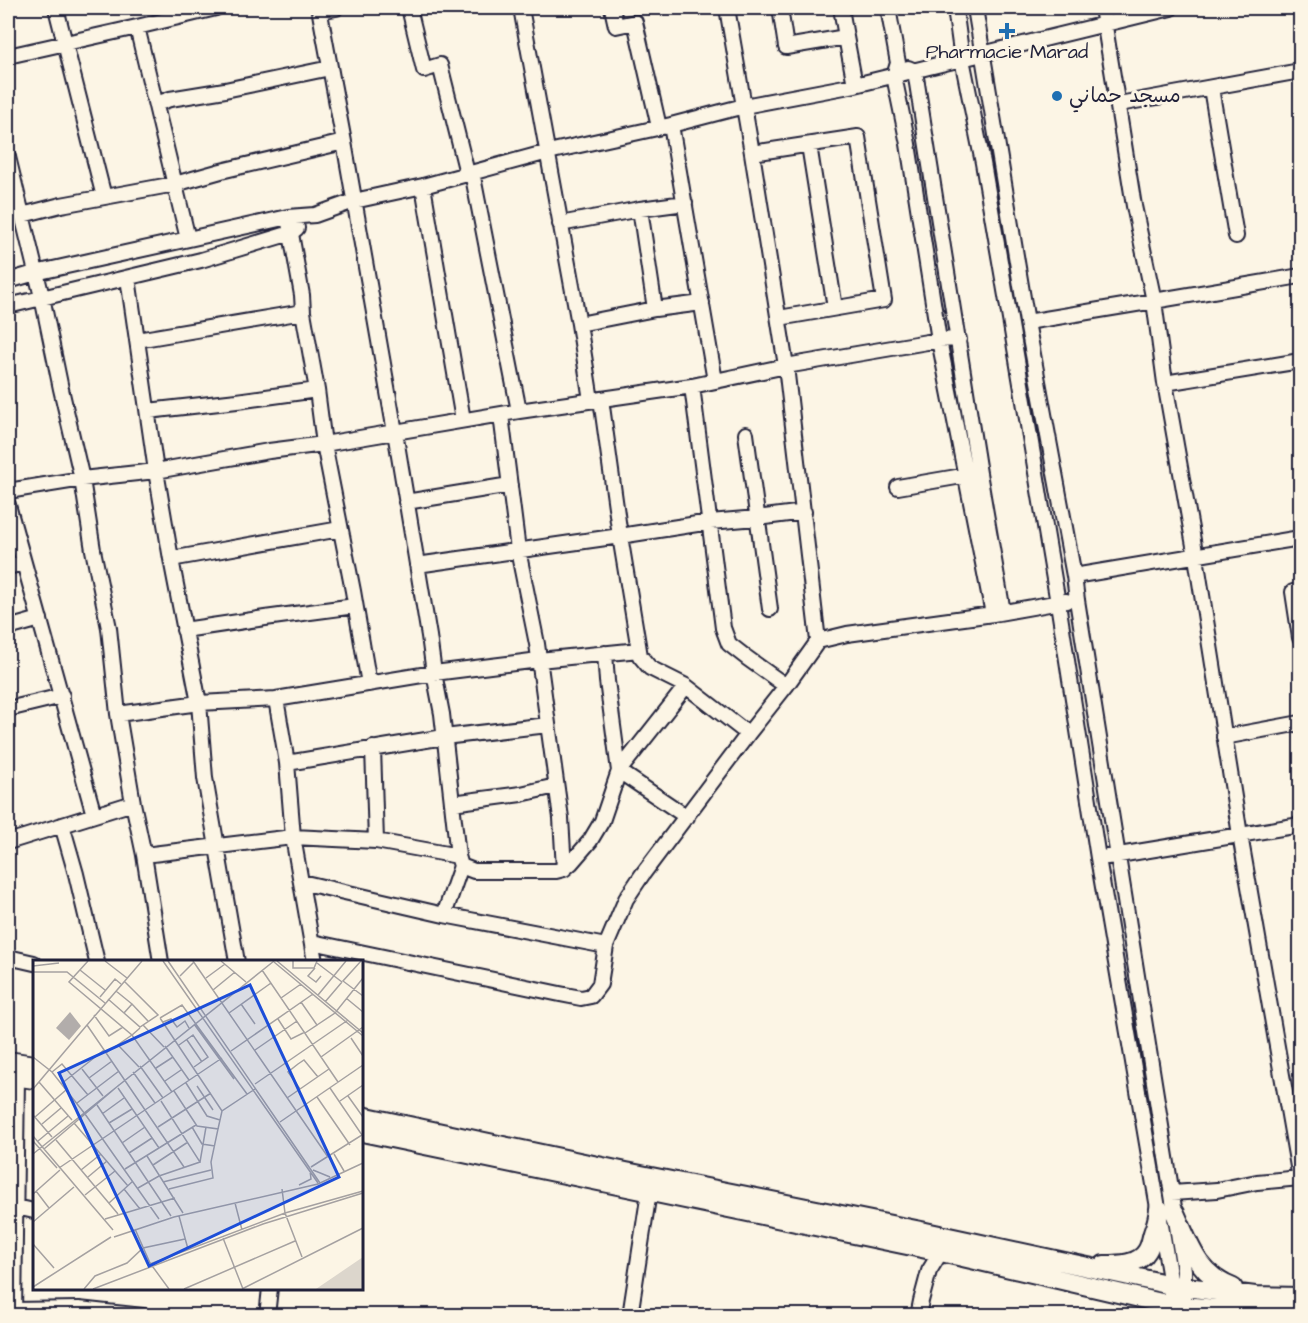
<svg xmlns="http://www.w3.org/2000/svg" width="1308" height="1323" viewBox="0 0 1308 1323" font-family="'Architects Daughter','Playpen Sans Arabic',sans-serif">
  <style>
    .lines { fill: none; stroke-linecap: round; stroke-linejoin: round }
    .minor-casing { stroke: #22223b; stroke-width: 18 }
    .major-casing { stroke: #22223b; stroke-width: 22 }
    .minor { stroke: #fcf5e5; stroke-width: 14 }
    .major { stroke: #fcf5e5; stroke-width: 18 }
    .poi-dot { fill: #1f6fb2; stroke: #fcf5e5; stroke-width: 2 }
    .labels { text-anchor: middle; dominant-baseline: central; stroke-width: 6; stroke-linejoin: round; paint-order: stroke }
    .poi-label { font-size: 20px; fill: #22223b; stroke: #fcf5e5 }
    .inset-road { fill: none; stroke: #a5a1a1; stroke-width: 1.5 }
    .view { fill: #1d4ed8; fill-opacity: 0.15; stroke: #1d4ed8; stroke-width: 3 }
    .inset-edge { fill: none; stroke: #22223b; stroke-width: 3 }
  </style>
  <rect width="100%" height="100%" fill="#fcf5e5"/>
  <filter id="ink" filterUnits="userSpaceOnUse"><feTurbulence type="fractalNoise" baseFrequency=".0167" numOctaves="2"/><feDisplacementMap in="SourceGraphic" scale="12" xChannelSelector="R" yChannelSelector="G"/><feConvolveMatrix kernelMatrix="1 2 1 2 8 2 1 2 1" color-interpolation-filters="sRGB"/></filter>
  <g filter="url(#ink)">
    <g class="lines">
      <g class="minor-casing">
        <path id="minor" d="M56,8l48,189
          M319,8l25,134 51,290 34,204 5,37 8,41 16,142 3,10 13,5h82l8,-2 -3,-51 -24,-174 -19,-94 -17,-135
          M409,8l15,62 16,-5 27,108
          M521,8l58,316 12,76
          M612,8l4,18 19,-4 24,105
          M727,8l25,145 34,213 32,275
          M780,8l6,39 60,-10 9,48
          M841,8l5,29
          M888,8l10,55 -4,13 14,68 31,196 54,274
          M955,8l7,51 21,104 33,191 42,249 40,255 65,379 8,48 -1,20
          M975,8l52,314 47,254 3,24 107,670v25
          M1102,8l32,198 20,95 11,82 31,174 44,278 60,343
          M319,11l17,-3
          M137,27l51,212
          M8,56l129,-29 79,-19
          M908,68l7,3 64,402 24,139
          M1211,88l25,148
          M156,104l14,-5 55,-9 105,-22
          M1119,104l181,-33
          M671,125l44,256
          M809,145l26,163
          M752,153l106,-16 26,163 -105,18
          M8,157l34,140 19,92 21,90 11,71 16,78 9,86 15,89 11,52 17,107
          M472,172l47,239
          M423,186l40,234
          M640,209l15,100
          M22,215l39,-10 114,-21 46,-13 123,-29
          M288,217l14,78 1,17 14,78 7,54 29,147 16,93
          M560,224l80,-15 45,-6
          M128,278l28,193 15,88 28,144 6,75 32,184
          M8,281l27,-8 253,-56 27,-2 39,-14 69,-15 125,-34 123,-27 73,-19 111,-21 316,-77
          M8,306l193,-46 90,-27 6,-5
          M1027,322l127,-21 146,-25
          M579,324l76,-15 47,-6
          M137,340l166,-28
          M1165,383l135,-22
          M692,386l31,242 6,16 18,14 39,28
          M148,411l89,-10 80,-11
          M746,434l24,175
          M898,487l76,-13
          M8,491l74,-12 74,-8 113,-20 55,-7 195,-33 173,-25 94,-20 153,-26 20,-1
          M406,502l104,-17
          M8,505l86,310
          M171,559l169,-30
          M417,565l203,-29 90,-14 47,-4 47,-6
          M8,567l15,-4
          M1074,576l226,-38
          M1300,591l-7,1 7,46
          M8,628l32,-9
          M184,630l81,-12 90,-12
          M605,653l2,28 12,90 68,46
          M276,699l11,64 6,74 22,125
          M8,709l54,-13
          M118,714l81,-11 77,-4 158,-26 105,-13 100,-10
          M748,734l38,-48 32,-45 29,-7 146,-20 73,-13
          M1224,737l76,-14
          M373,748l3,93
          M287,763l157,-26 104,-12
          M452,803l69,-9 35,-8
          M62,825l14,49 21,88
          M8,842l125,-39
          M144,855l149,-18 83,4 82,15
          M1107,857l193,-32
          M564,869l7,-6 19,-22 12,-20 17,-50 67,-85
          M301,882l143,33 162,31
          M444,915l17,-49
          M312,942l248,52 21,4 10,-2 9,-12 6,-38 20,-47 16,-24 106,-141 -62,-48 -36,-18 -10,-12 -20,-120 -19,-137
          M8,957l26,6
          M1172,1193l45,-3 40,-8 43,-4
          M8,1210l8,-3 18,4
          M9,1316l4,-6 66,-1 64,7
          M14,1316l3,-240
          M267,1316l3,-28
          M630,1316l19,-124
          M918,1316l3,-15 8,-30 16,-26"/>
      </g>
      <g class="major-casing">
        <path id="major" d="M8,1061l26,4
          M8,1075l26,4
          M362,1116l264,56 295,59 250,54 84,11 45,1
          M362,1132l579,120 229,53 82,7 48,1
          M1175,1213c15,33 22,61 58,75
          M1104,1265c15,0 35,0 43,-14 4,-6 4,-12 6,-18 3,-8 5,-15 6,-24"/>
      </g>
      <use href="#minor" class="minor"/>
      <use href="#major" class="major"/>
    </g>
  </g>
  <g class="poi-dot">
    <path d="M1004 22h6v6h6v6h-6v6h-6v-6h-6v-6h6z"/>
    <circle cx="1057" cy="96" r="6"/>
  </g>
  <g class="labels">
    <g class="poi-label">
      <text x="1007" y="52">Pharmacie Marad</text>
      <text x="1069" y="96" text-anchor="start">مسجد حماني</text>
    </g>
  </g>
  <g transform="translate(33 960)">
    <rect width="330" height="330" fill="#fcf5e5"/>
    <path d="M330,297v32h-47z" fill="#dcd6cc"/>
    <path d="M37,52l11,14 -12,14 -13,-12z" fill="#b2adab"/>
    <path class="inset-road" d="M55,1l-19,21 63,53 8,-7M72,1l22,17M109,1l-55,64 97,142M130,1l155,222M135,1l152,222M160,1l135,196M188,1l25,21M244,1l86,72M260,1v7h21l3,-7M328,1l-18,20 20,15M241,2l89,74M284,3l25,19M0,6l26,-3M282,8l-7,8 8,6 5,-6M47,10l25,20M229,10l76,112M0,12h34l38,31M147,16l14,-14M173,18l19,-14M180,30l22,-18M83,31l16,13 -8,9 16,14 18,-12 -33,-33M285,35l28,-34M67,37l15,-18 6,5M248,38l20,-14M313,38l17,14M75,39l16,14M268,42l16,23 -12,8M292,42l17,-20M99,44l16,17M208,44l14,20M196,53l42,-30M61,55l15,21 14,-9M127,58l22,-13 65,89M127,58l62,93M245,59l13,20 14,-7M130,62l8,-3 6,8 8,-6 4,7M161,64l40,55M110,65l21,22M284,65l18,-12 28,-35M318,78l12,18M154,80l15,22M85,85l21,22M146,85l14,-10 15,22 -14,10M132,86l24,34M222,90l42,-29M198,91l82,-57M73,93l26,-18 40,57M0,97l19,15 33,42 74,105M288,97l42,-30M107,106l23,32M123,108l17,-11M49,109l21,27M19,112l10,-8 26,31M100,112l22,31M56,118l23,-17M132,121l16,-11M6,122l33,38M153,123l21,33 13,4M28,124l43,-34M222,124l93,-64M164,126l16,24M85,128l41,60M0,129l54,-64M267,129l-12,-17 10,-8 6,-4 14,17M315,136l15,21M284,137l33,48M254,138l42,-29M307,141l23,-16M44,143l42,-32M64,145l74,111M69,154l22,-16M0,155l19,22M2,157l31,-27M247,162l83,-57M41,163l54,63M76,163l23,-14M9,164l19,-16M125,167l53,-34M159,167l10,17 13,2M185,169l4,-18 33,-22M0,176l80,94M23,180l62,74M0,181l24,27M5,181l30,-25M89,183l23,-16M11,189l75,-64M96,193l23,-15M0,194l241,-193M301,194l10,17M114,196l36,57M167,202l6,-35M120,205l35,-23M278,207l51,-32 -32,-47M26,208l163,-110M92,209l71,-44M48,210l20,-16M280,210l17,7M55,217l19,-16M130,222l48,-12M266,225l12,-6 -1,-8M105,228l21,-12 41,-14 -39,-61M91,229l16,20M136,229l44,-11 -2,-16 7,-33 -21,-3 -23,-35M249,229l3,24 17,44M3,231l13,17M0,234l27,-24M52,235l30,-24M76,243l24,-22M202,243l7,27M146,256l9,33M72,259l70,-21M0,262l41,-35M102,269l15,34 19,26M81,277l60,-20 144,-33 45,-21M190,278l20,51M0,284l21,24M117,304l135,-51 78,-22M0,327l78,-50M51,329l11,-13 32,-13 16,-15 42,-9M60,329l170,-65 100,-31M151,329l111,-48M209,329l121,-61"/>
    <path class="view" d="M217,25l89,192 -190,89 -90,-193z"/>
    <rect width="330" height="330" class="inset-edge"/>
  </g>
  <rect width="1308" height="1323" fill="none" stroke="#fcf5e5" stroke-width="30"/>
  <rect x="15" y="15" width="1278" height="1293" fill="none" stroke="#22223b" stroke-width="2" filter="url(#ink)"/>
</svg>
